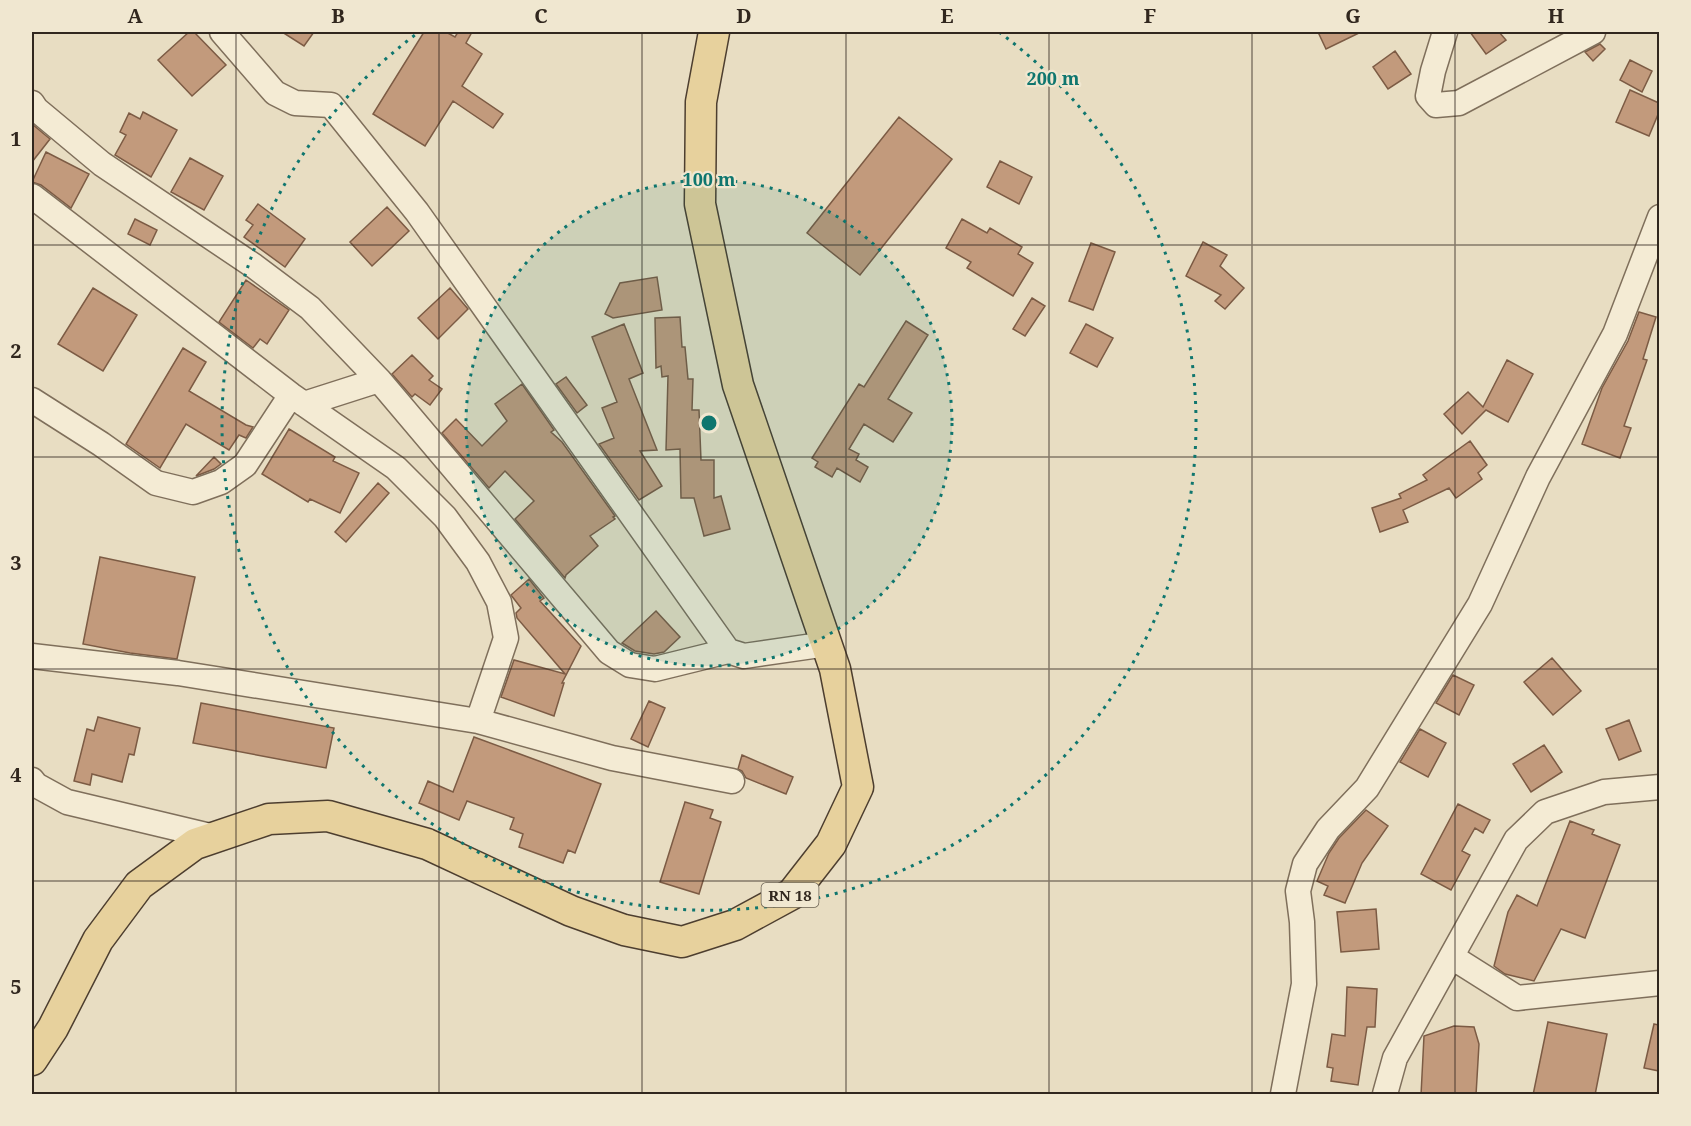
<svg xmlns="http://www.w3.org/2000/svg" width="1691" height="1126" viewBox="0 0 1691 1126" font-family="'Noto Serif',serif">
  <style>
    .building { fill: #c29a7c; stroke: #7c5b44; stroke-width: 1.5 }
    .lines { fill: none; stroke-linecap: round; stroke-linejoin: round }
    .minor-casing { stroke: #7f6f5b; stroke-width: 27 }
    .major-casing { stroke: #4d3e2f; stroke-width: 33 }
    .minor { stroke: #f4ebd4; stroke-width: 24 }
    .major { stroke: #e7d19d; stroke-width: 30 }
    .grid { fill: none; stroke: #31271e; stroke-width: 1.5; stroke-opacity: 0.55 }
    .ring { fill: none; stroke: #0f766e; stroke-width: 3; stroke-dasharray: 3 6 }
    .labels { text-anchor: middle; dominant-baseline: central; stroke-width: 4.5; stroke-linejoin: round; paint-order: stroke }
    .shield { fill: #f0e7d0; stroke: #6a6153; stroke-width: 1.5 }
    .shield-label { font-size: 15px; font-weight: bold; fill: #31271e }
    .centre { fill: #0f766e; stroke: #f0e7d0; stroke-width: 3 }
    .ring-label { font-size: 18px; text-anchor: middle; font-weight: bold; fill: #0f766e; stroke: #f0e7d0; stroke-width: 4.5; stroke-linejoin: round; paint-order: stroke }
    .neatline { fill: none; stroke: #31271e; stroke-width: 2 }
    .grid-label { font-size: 20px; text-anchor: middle; font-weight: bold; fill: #31271e }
  </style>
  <rect width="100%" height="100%" fill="#e8ddc2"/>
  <path class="building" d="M189,32h5l32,33 -34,31 -34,-36z
    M282,32h32l-10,14z
    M424,32h22l9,5 3,-5h14l-6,11 16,11 -20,32 41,28 -10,14 -40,-27 -28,45 -52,-32z
    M1318,32h43l-35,17z
    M1470,32h29l7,8 -20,14z
    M1600,44l5,5 -12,12 -8,-9z
    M1395,51l16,23 -23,15 -15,-22z
    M1630,60l22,11 -10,21 -22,-12z
    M1630,90l29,13v9l-10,24 -33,-14z
    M143,112l34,18 -26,47 -36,-22 11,-20 -6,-3 9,-19 11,6z
    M899,117l53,42 -92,116 -53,-42z
    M32,124l18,15 -18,23z
    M46,152l43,22 -18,34 -30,-23 -9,-3z
    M190,158l33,18 -19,34 -33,-18z
    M1000,161l32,16 -13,27 -32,-17z
    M258,204l47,35 -20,28 -41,-30 9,-12 -7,-5z
    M387,207l22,24 -37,35 -22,-24z
    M135,219l22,11 -7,15 -22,-11z
    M962,219l25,14 3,-5 32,19 -4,7 15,9 -20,33 -46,-28 4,-6 -25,-14z
    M1203,242l24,13 -7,11 24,22 -19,21 -10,-8 6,-6 -35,-19z
    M1091,243l24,9 -22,58 -24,-9z
    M657,277l5,33 -49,8 -8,-4 15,-31z
    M246,280l43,30 -22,34 -7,-5 -7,9 -34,-26z
    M93,288l44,27 -34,56 -45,-27z
    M450,288l18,21 -30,30 -20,-21z
    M1032,298l13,8 -20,30 -12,-7z
    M1639,312l17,5 -13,42 4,1 -23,66 7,2 -11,30 -38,-14 20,-56 26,-47z
    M680,317l2,30h3l3,32h5l-1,31h7l2,50h13v38l7,-2 9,33 -26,7 -10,-38h-13l-1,-49 -14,1 2,-74 -6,1 -1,-11 -5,2 -1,-50z
    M906,321l22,14 -40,64 24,14 -19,29 -29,-18 -15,25 10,5 -3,6 12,7 -8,15 -23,-14 -5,9 -17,-10 3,-5 -6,-4 47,-74 5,3z
    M624,324l19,49 -14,6 28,71 -17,1 22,35 -23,14 -40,-56 15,-6 -12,-30 15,-6 -25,-65z
    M1086,324l27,14 -16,29 -27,-14z
    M183,348l23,14 -17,29 57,34 7,2 -7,11 -7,-3 -10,15 -43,-26 -26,44 -34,-24z
    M412,355l21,21 -4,4 13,9 -12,16 -15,-11 -3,3 -20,-23z
    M1507,360l26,14 -25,48 -22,-12 -24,24 -18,-20 24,-22 15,15z
    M566,377l21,28 -10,8 -21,-29z
    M522,384l32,46 -3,2 11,10 53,74 -2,1 2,2 -25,17 8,10 -32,29 -1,3 -50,-59 19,-18 -29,-30 -16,17 -47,-55 14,-14 26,27 25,-25 -12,-17z
    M289,429l46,28 -2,4 26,12 -19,40 -30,-14 -2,3 -46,-28z
    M1470,441l17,24 -9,8 4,6 -26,19 -7,-10 -46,22 5,12 -28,10 -8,-24 29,-10 -2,-4 28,-14 -4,-5z
    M214,457l7,7 -7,5 -18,7z
    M378,483l11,10 -43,49 -11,-10z
    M100,557l95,20 -18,82 -47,-6 -47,-9z
    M529,579l15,19 -4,3 41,45 -19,37h2l-10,33 -53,-19 13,-37 51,14 -48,-56 -1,-5 5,-5 -10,-13z
    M656,611l24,26 -16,15 -10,2 -19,-3 -13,-8z
    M1552,658l29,33 -28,24 -29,-33z
    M1453,675l21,10 -15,30 -23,-12z
    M649,701l16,7 -17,39 -17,-8z
    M201,703l133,25 -8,40 -133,-25z
    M98,717l42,11 -6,27 -5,-1 -7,28 -30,-8 -2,11 -16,-4 13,-52 7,2z
    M1629,720l12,31 -22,9 -13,-31z
    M1420,729l26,14 -18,34 -28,-15z
    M474,737l127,47 -26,69 -7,-3 -5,13 -44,-16 4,-13 -13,-5 4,-11 -47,-17 -8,19 -40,-17 9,-22 25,11z
    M1544,745l18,27 -31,20 -18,-28z
    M742,755l51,22 -7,17 -40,-16 -4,-7 -4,-2z
    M685,802l28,8 -3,8 11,4 -22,72 -39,-12z
    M1458,804l32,16 -7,13 -8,-5 -13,23 8,4 -19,35 -30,-16z
    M1366,810l22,16 -26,37 -17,40 -21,-8 4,-9 -11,-5 12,-28 10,-15z
    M1570,821l24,9 -2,4 28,11 -35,93 -24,-9 -27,52 -29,-7 -11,-8 14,-54 9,-17 20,11z
    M1376,909l3,40 -38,3 -4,-40z
    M1347,987l30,2 -2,38h-8l-9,58 -27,-4 2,-13 -6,-1 5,-33 13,2z
    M1548,1022l59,12 -12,61h-62z
    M1654,1024l5,1v46l-15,-3z
    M1454,1026l20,1 5,17 -3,51h-55l3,-59z"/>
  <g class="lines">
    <g class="minor-casing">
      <path id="minor" d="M222,32l53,61 20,10 36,2 86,107 311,439 16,5 83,-12
        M1445,32l-12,39 -5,25 8,9 23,-2 134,-71
        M32,103l4,6 66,55 152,102 56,42 69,72 230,272 21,13 25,4 73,-18
        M32,196l259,199 105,73 49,49 33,45 21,40 7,36 -28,83
        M32,400l69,44 55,39 37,9 28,-10 24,-17 46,-70
        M304,404l75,-24
        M32,656l146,17 300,48 134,37 120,23
        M32,780l4,5 31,17 147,35
        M1452,957l65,41 143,-15
        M1283,1094l21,-110 -2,-62 -4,-31 7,-27 23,-35 39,-41 113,-184 58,-127 77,-143 45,-117
        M1385,1094l10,-36 121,-218 29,-28 59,-20 56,-5"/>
    </g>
    <g class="major-casing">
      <path id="major" d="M32,1060l21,-32 45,-88 41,-55 56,-41 74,-25 59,-3 99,28 144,67 53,19 58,12 53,-17 57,-31 39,-50 27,-57 -23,-118 -97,-284 -38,-181 1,-102 13,-70"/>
    </g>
    <use href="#minor" class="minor"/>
    <use href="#major" class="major"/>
  </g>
  <path class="grid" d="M236,32v1062M439,32v1062M642,32v1062M846,32v1062M1049,32v1062M1252,32v1062M1455,32v1062M32,245h1628M32,457h1628M32,669h1628M32,881h1628"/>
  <circle cx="709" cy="423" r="243" fill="#0f766e" fill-opacity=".12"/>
  <g class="ring">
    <circle cx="709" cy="423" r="243"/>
    <path d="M999 32A487 487 0 1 1 419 32"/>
  </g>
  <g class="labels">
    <rect class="shield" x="761.5" y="883" width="57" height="24" rx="4.5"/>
    <g class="shield-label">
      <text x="790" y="895">RN 18</text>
    </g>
  </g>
  <circle cx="709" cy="423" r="9" class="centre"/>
  <g class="ring-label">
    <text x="1053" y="85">200 m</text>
    <text x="709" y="186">100 m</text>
  </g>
  <rect width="1691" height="1126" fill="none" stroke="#f0e7d0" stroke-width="66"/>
  <rect x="33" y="33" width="1625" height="1060" class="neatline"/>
  <g class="grid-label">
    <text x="135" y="23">A</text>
    <text x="338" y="23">B</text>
    <text x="541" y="23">C</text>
    <text x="744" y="23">D</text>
    <text x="947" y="23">E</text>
    <text x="1150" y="23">F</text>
    <text x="1353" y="23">G</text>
    <text x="1556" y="23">H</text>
    <text x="16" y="146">1</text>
    <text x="16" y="358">2</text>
    <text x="16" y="570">3</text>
    <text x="16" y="782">4</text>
    <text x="16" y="994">5</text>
  </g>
</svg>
